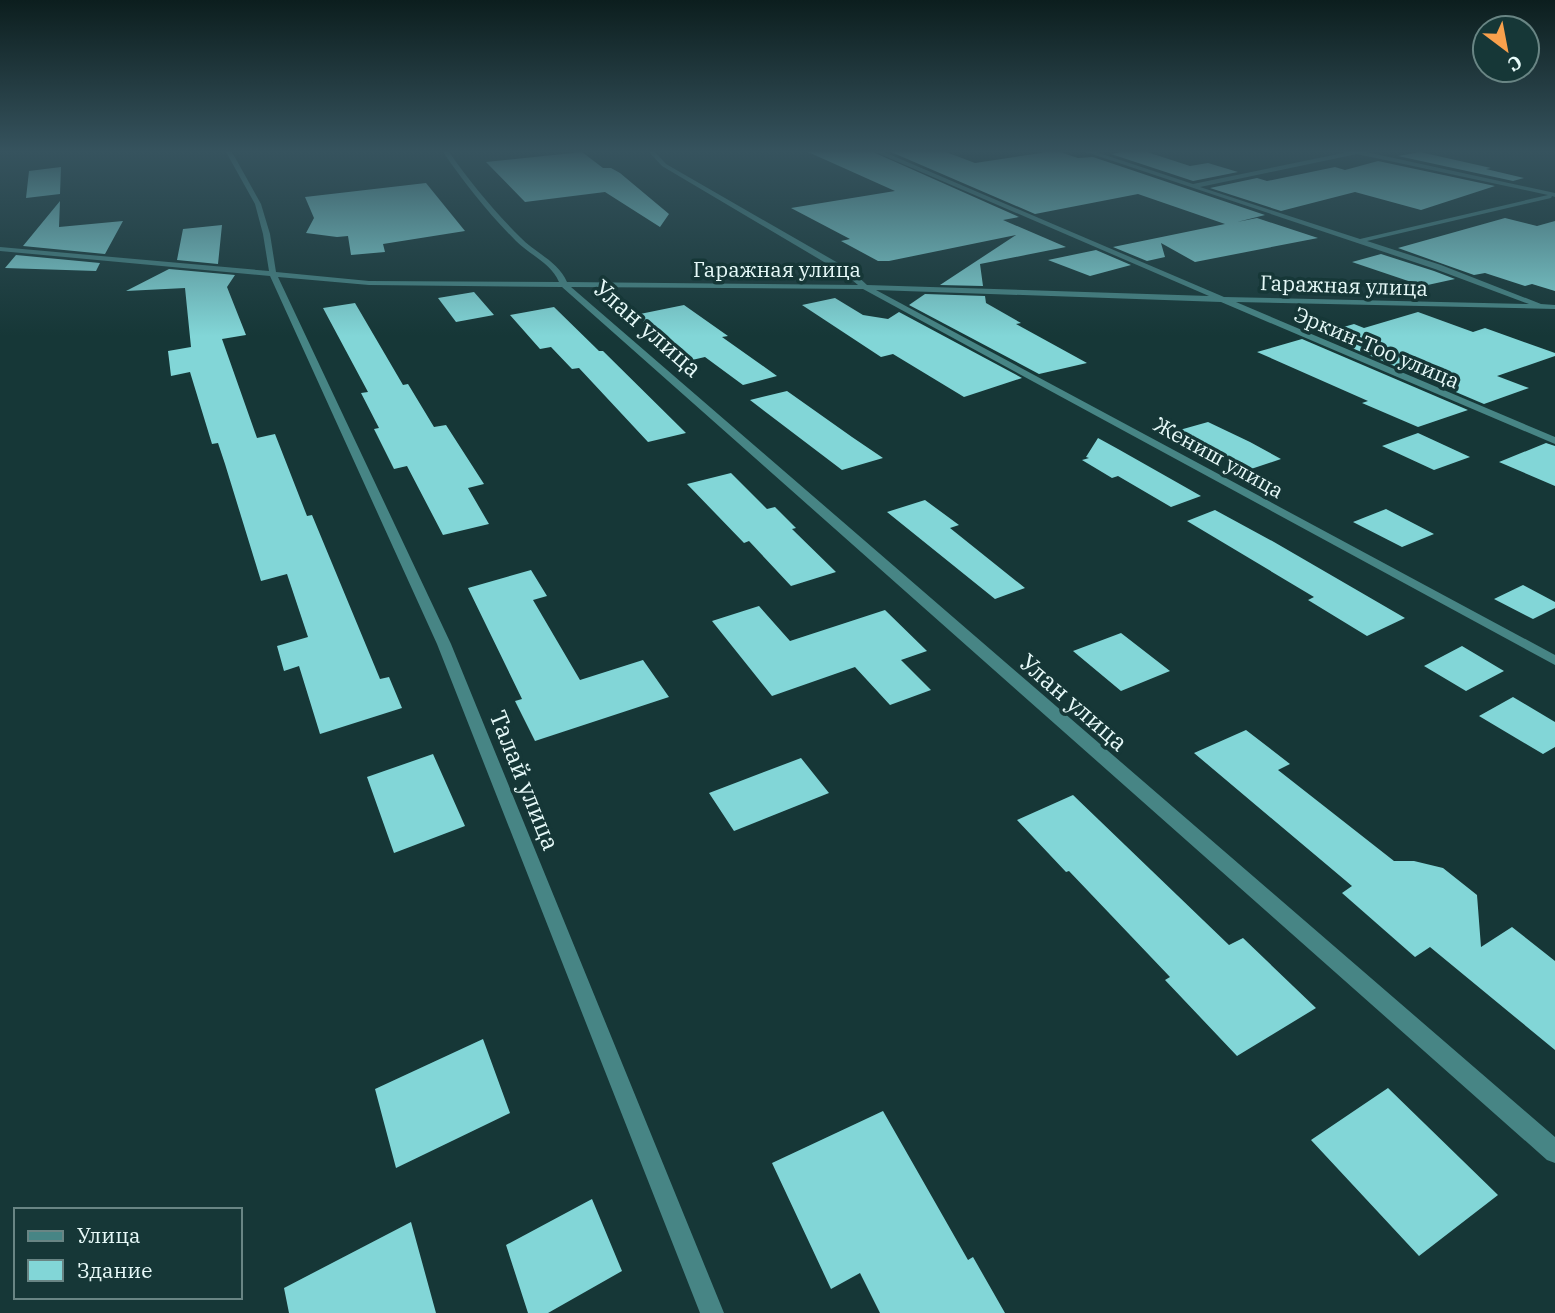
<svg xmlns="http://www.w3.org/2000/svg" width="1555" height="1313" viewBox="0 0 1555 1313" font-family="'IBM Plex Serif',serif">
  <style>
    .building { fill: #82d6d7 }
    .lines { fill: none; stroke-linecap: round; stroke-linejoin: round }
    .minor { fill: #478585; fill-rule: evenodd }
    .labels { text-anchor: middle; dominant-baseline: central; stroke-width: 7; stroke-linejoin: round; paint-order: stroke }
    .far-street-label { font-size: 21px; fill: #e6f9f8; stroke: #163737 }
    .street-label { font-size: 24px; fill: #e6f9f8; stroke: #163737 }
  </style>
  <rect width="100%" height="100%" fill="#163737"/>
  <path class="building" d="M582,152l21,16h8l9,5 49,41 -9,13 -55,-35 -80,10 -39,-40z
    M808,152h65l146,65 -16,3 63,27 -86,17 3,22 -43,-1 76,-50 -127,26h-11l-37,-20 9,-2 -59,-31 104,-17z
    M891,152h55l29,11 72,-11h13l18,6 15,-1 172,58 -28,7 20,-4 61,20 -123,24 -34,-19 4,14 -18,4 -34,-14 112,-23 -87,-30 -103,20z
    M1122,152h25l43,14 18,-3 30,9 -45,9 -82,-27z
    M1420,152l71,16 -5,1 38,9 -11,3 -115,-25z
    M1378,161l117,25 -74,24 -66,-18 -74,19 -71,-23 47,-10 10,3 68,-14 10,3z
    M61,167l-1,27 -34,4 3,-27z
    M426,183l39,48 -82,13 2,8 -34,3 -3,-19 -11,1 -31,-4 8,-15 -9,-21z
    M60,201l-1,26 64,-6 -18,33 -82,-8z
    M1505,218l32,8 18,-5v70l-23,-7 -7,2 -40,-13 -11,2 -76,-27z
    M222,225l-4,39 -41,-4 6,-31z
    M1096,250l35,15 -41,11 -42,-16z
    M1381,254l53,17 21,8 -32,7 -71,-24z
    M16,255l84,8 -4,8 -91,-3z
    M169,269l66,6 -8,12 19,48 -24,4 35,99 18,-4 32,82 5,-1 68,164 9,-2 13,31 -82,26 -21,-68 -15,5 -7,-25 31,-9 -21,-63 -26,7 -36,-117 -7,-21 -6,1 -22,-72 -19,4 -3,-25 23,-4 -6,-59 -59,3z
    M474,292l20,23 -38,7 -18,-24z
    M925,294l60,2 1,7 35,20 -5,1 71,39 -48,11 -130,-69z
    M835,298l28,17 25,4 11,-7 123,66 -58,19 -71,-43 -12,3 -79,-52z
    M355,303l48,82 5,-1 26,43 12,-2 38,59 -16,4 21,36 -46,11 -36,-69 -13,3 -20,-40 5,-1 -18,-35 7,-1 -45,-84z
    M684,305l44,31 -6,1 55,39 -34,9 -38,-28 -13,3 -57,-45z
    M554,307l45,44h4l83,82 -38,9 -69,-74 -7,1 -21,-22 -11,2 -30,-34z
    M1418,312l55,20 12,-4 70,25v3l-58,20 32,12 -45,16 -165,-70 35,-10 10,4z
    M1302,339l166,71 -50,17 -56,-24 6,-2 -111,-49z
    M787,391l65,46 31,21 -41,12 -92,-70z
    M1208,422l42,20 31,17 -33,11 -72,-39z
    M1418,433l52,24 -36,13 -52,-24z
    M1098,438l20,11 83,47 -30,11 -53,-31 -6,2 -30,-18 7,-2 -3,-1z
    M1546,443l9,3v40l-56,-24z
    M731,473l36,36 8,-2 21,21 -4,1 44,43 -45,14 -42,-45 -5,2 -57,-59z
    M925,500l34,25 -9,3 75,60 -30,11 -108,-87z
    M1386,509l48,25 -32,13 -49,-25z
    M1215,510l59,32 131,76 -38,18 -59,-36 6,-3 -127,-76z
    M531,570l16,26 -14,4 47,80 63,-20 26,37 -134,44 -20,-40 7,-2 -54,-111z
    M1523,585l32,17v6l-22,11 -39,-20z
    M759,606l31,35 95,-31 42,41 -26,9 30,30 -41,15 -35,-38 -83,29 -60,-75z
    M1121,633l49,38 -49,20 -48,-40z
    M1462,646l42,25 -38,20 -42,-25z
    M1513,697l42,25v25l-12,7 -64,-38z
    M1246,730l44,34 -12,6 116,91h20l29,7 34,27 4,52 31,-20 43,34v89l-125,-103 -15,10 -73,-64 10,-7 -158,-133z
    M433,754l32,72 -71,27 -27,-76z
    M801,758l28,35 -95,38 -25,-38z
    M1073,795l156,150 14,-7 73,70 -79,48 -72,-76 5,-3 -101,-106 -3,1 -49,-52z
    M483,1039l27,74 -114,55 -21,-79z
    M1388,1088l110,107 -79,61 -108,-116z
    M883,1111l85,149 5,-3 32,56h-125l-20,-40 -29,16 -59,-126z
    M592,1199l30,72 -74,42h-20l-22,-68z
    M411,1222l25,91h-147l-5,-25z"/>
  <g class="lines">
    <path class="minor" d="M226,152h6l29,52 9,30 6,38 93,9 190,1c-8,-19 -29,-27 -43,-41 -27,-27 -51,-57 -73,-89h6c21,30 45,59 71,85 15,16 38,24 47,45l291,3 -12,-10 -184,-109 -13,-14h6l11,12 186,107 15,14 342,11 -334,-144h9l340,145 305,7 -94,-35 -349,-117h10l97,32 155,-32h18l189,41v4l-3,-1 -1,2 -184,43 74,24 100,39 14,1v4l-319,-7 319,135v7l-334,-142 -345,-12 679,365v10l-692,-376 -292,-2 984,850v26l-8,-3 -985,-873 -193,-2 -91,-8 173,367 273,669h-24l-263,-669 -167,-368 -270,-25v-4l269,24 -6,-37 -8,-30zM1357,154l191,41 -188,44 -160,-52z"/>
  </g>
  <linearGradient id="sky" x2="0" y2="1"><stop stop-color="#0c1e1e"/><stop offset="0.45" stop-color="#36535e"/><stop offset="1" stop-color="#36535e" stop-opacity="0"/></linearGradient>
  <rect width="1555" height="336" fill="url(#sky)"/>
  <g class="labels">
    <g class="far-street-label">
      <text x="777" y="269">Гаражная улица</text>
      <text transform="translate(1344 285) rotate(2)">Гаражная улица</text>
      <text transform="translate(1377 347) rotate(23)">Эркин-Тоо улица</text>
      <text transform="translate(1219 457) rotate(29)">Жениш улица</text>
    </g>
    <g class="street-label">
      <text transform="translate(648 328) rotate(41)">Улан улица</text>
      <text transform="translate(1074 702) rotate(41)">Улан улица</text>
      <text transform="translate(525 780) rotate(68)">Талай улица</text>
    </g>
  </g>
  <rect x="14" y="1208" width="228" height="91" fill="#163737" stroke="#698584" stroke-width="2"/>
  <rect x="28" y="1231" width="35" height="10" fill="#478585" stroke="#698584" stroke-width="2"/>
  <text x="77" y="1243" font-size="21" fill="#e6f9f8">Улица</text>
  <rect x="28" y="1260" width="35" height="21" fill="#82d6d7" stroke="#698584" stroke-width="2"/>
  <text x="77" y="1278" font-size="21" fill="#e6f9f8">Здание</text>
  <g transform="translate(1506 49) rotate(148)"><circle r="33" fill="#163737" stroke="#698584" stroke-width="2"/>
  <path d="M0-5L12 26L0 18L-12 26Z" fill="#f9a04c"/>
  <text y="-10" font-size="19" font-weight="bold" text-anchor="middle" fill="#e6f9f8">С</text>
  </g>
</svg>
